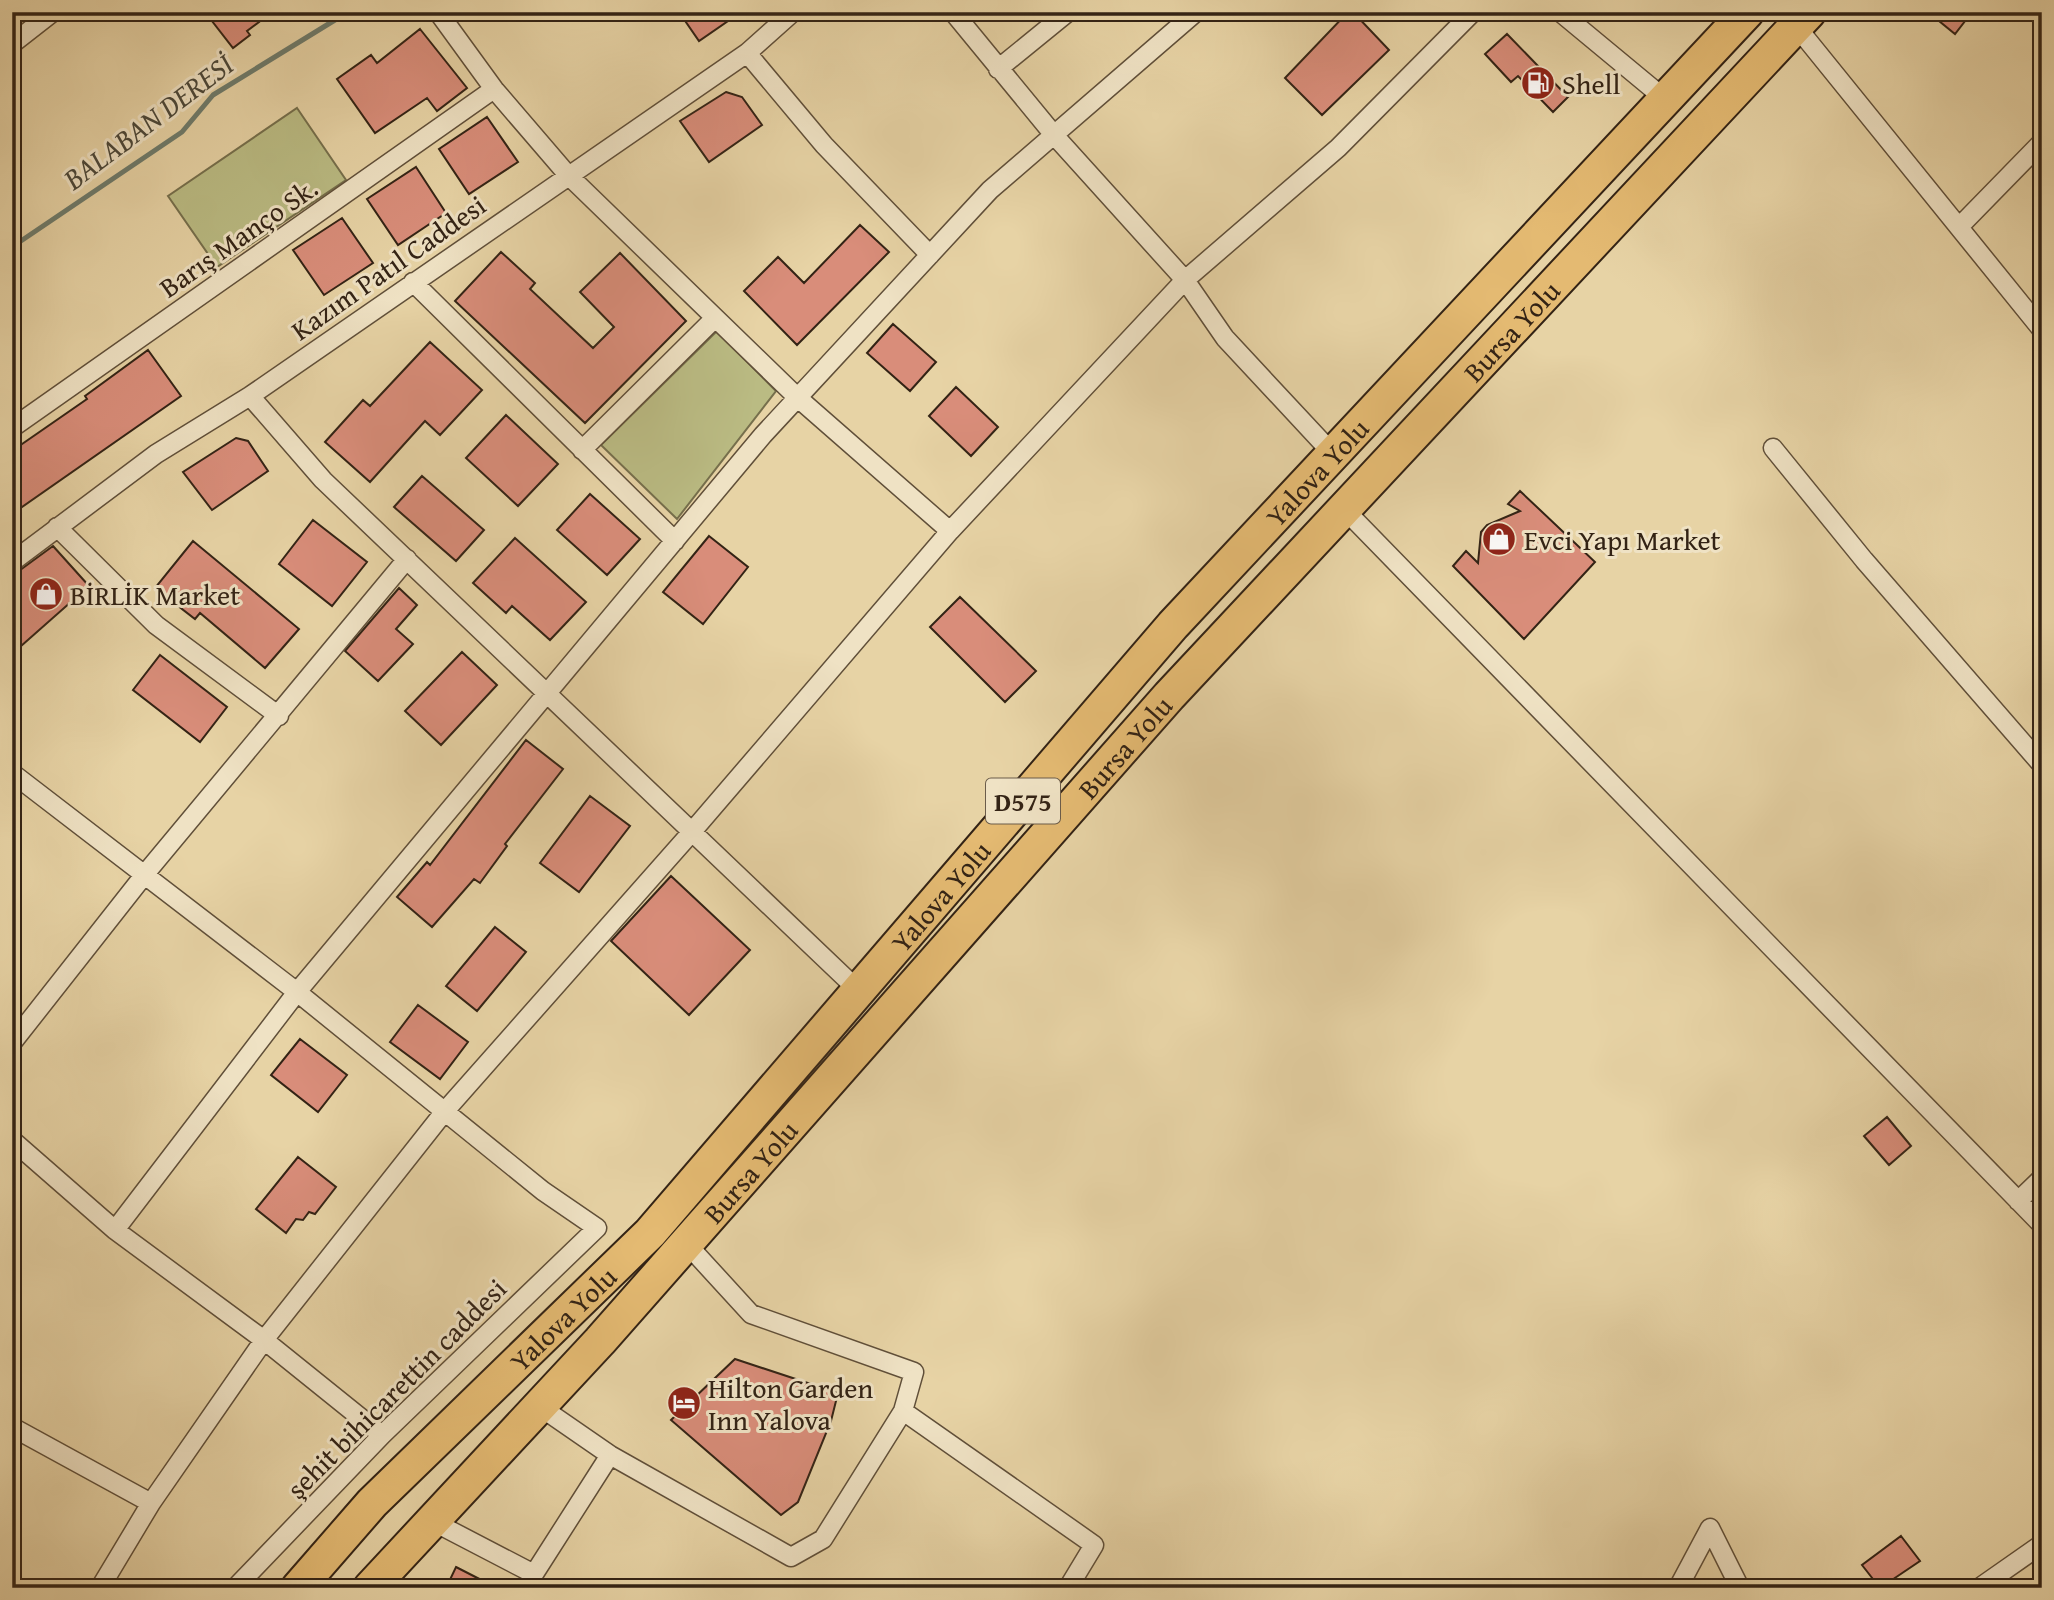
<svg xmlns="http://www.w3.org/2000/svg" width="2054" height="1600" viewBox="0 0 2054 1600" font-family="'Gentium Book Plus',serif">
  <style>
    .green { fill: #babb83; stroke: #766f4c; stroke-width: 2 }
    .lines { fill: none; stroke-linecap: round; stroke-linejoin: round }
    .stream { stroke: #6f7c6c; stroke-width: 5 }
    .building { fill: #d98d7a; stroke: #332315; stroke-width: 2 }
    .street-casing { stroke: #604f39; stroke-width: 21 }
    .highway-casing { stroke: #332315; stroke-width: 37 }
    .street { stroke: #efe2c4; stroke-width: 18 }
    .highway { stroke: #e4ba72; stroke-width: 33 }
    .labels { text-anchor: middle; dominant-baseline: central; stroke-width: 6; stroke-linejoin: round; paint-order: stroke }
    .shield { fill: #efe2c4; stroke: #6b5c4a; stroke-width: 2 }
    .shield-label { font-size: 26px; font-weight: bold; fill: #332315 }
    .poi-label { font-size: 28px; fill: #332315; stroke: #efe2c4; text-anchor: start }
    .street-label { font-size: 28px; fill: #332315; stroke: #efe2c4 }
    .water-label { font-size: 30px; font-style: italic; fill: #4c4839; stroke: #efe2c4 }
  </style>
  <rect width="100%" height="100%" fill="#e7d3a5"/>
  <filter id="stains"><feTurbulence type="fractalNoise" baseFrequency=".00286" numOctaves="4"/><feColorMatrix values="0 0 0 0 .2 0 0 0 0 .09 0 0 0 0 .02 0 0 0 .5 -.17"/></filter>
  <radialGradient id="worn" r=".72"><stop offset=".6" stop-color="#630" stop-opacity="0"/><stop offset="1" stop-color="#630" stop-opacity=".3"/></radialGradient>
  <path class="green" d="M297,108l49,72 -129,87 -49,-71z
    M717,331l59,60 -99,128 -76,-74z"/>
  <g class="lines">
    <path class="stream" d="M12,247l170,-115 31,-37 135,-83"/>
  </g>
  <path class="building" d="M205,12h46l8,10 -12,9 3,4 -17,13z
    M679,12h42l7,9 -29,20z
    M1348,12h5l36,38 -67,65 -37,-37z
    M1928,12h44l-17,22z
    M420,29l47,59 -30,23 -10,-13 -52,35 -38,-54 34,-24 6,8z
    M1507,34l61,63 -15,15 -35,-36 -7,6 -26,-28z
    M726,92l16,5 20,28 -53,37 -29,-41z
    M487,117l31,45 -49,32 -30,-45z
    M416,167l30,46 -48,32 -31,-46z
    M342,218l31,45 -49,32 -31,-45z
    M860,225l29,27 -92,93 -53,-54 34,-34 26,26z
    M501,252l34,31 -5,6 63,59 21,-21 -34,-35 40,-39 66,68 -101,102 -130,-122z
    M893,324l43,38 -26,29 -43,-38z
    M430,342l52,48 -42,45 -15,-14 -55,61 -45,-40 38,-42 7,6z
    M148,350l33,46 -169,118v-63l75,-52 -2,-3z
    M956,387l42,40 -27,29 -42,-40z
    M506,415l52,49 -40,42 -52,-48z
    M236,438l12,3 20,30 -56,39 -29,-38z
    M422,476l62,54 -28,31 -62,-54z
    M1520,491l75,71 -71,77 -71,-73 13,-15 12,12 3,-31 6,-7 33,-14 -12,-7z
    M590,494l50,45 -33,36 -50,-45z
    M313,520l54,42 -35,44 -53,-42z
    M709,536l39,31 -45,57 -40,-32z
    M515,538l71,64 -36,38 -38,-34 -6,7 -33,-30z
    M193,541l106,88 -34,39 -65,-55 -5,6 -40,-31z
    M53,546l36,40 -77,68v-78z
    M399,588l18,17 -21,24 17,15 -35,37 -33,-30z
    M960,597l76,74 -31,31 -75,-75z
    M462,652l35,33 -56,60 -36,-34z
    M160,655l67,52 -27,35 -67,-52z
    M526,740l37,29 -58,75 2,2 -27,37 -6,-4 -42,48 -35,-30 30,-35 3,3z
    M590,796l40,30 -51,66 -39,-29z
    M671,876l79,74 -61,65 -78,-74z
    M495,927l31,25 -49,59 -31,-25z
    M418,1005l50,37 -28,37 -50,-37z
    M300,1039l47,36 -29,37 -47,-37z
    M1887,1117l24,29 -22,19 -25,-29z
    M298,1157l38,30 -21,27 -6,-2 -6,8 -7,-1 -10,14 -30,-24z
    M735,1359l103,34 -7,28 -33,81 -17,13 -110,-95z
    M1901,1536l19,25 -40,27 -18,-23z
    M456,1567l41,21h-51z"/>
  <g class="lines">
    <g class="street-casing">
      <path id="street" d="M438,12l56,77 73,85 231,224 152,133
        M953,12l101,123 131,145 40,58 108,116
        M1560,12l105,87
        M1796,26l246,304
        M12,44l41,-32
        M747,53l77,92 106,110
        M998,69l70,-57
        M1959,227l83,-85
        M413,282l262,259
        M250,396l73,84 537,512
        M12,428l482,-339
        M1773,448l91,112 178,205
        M582,450l133,-132
        M1344,509l698,716
        M57,527l99,98 123,91
        M12,562l144,-108 94,-58 497,-343 46,-41
        M12,773l285,219 246,199 54,37 -215,207 -147,153
        M12,1043l133,-169 262,-315
        M12,1140l103,90 149,110 118,95
        M2018,1201l24,-23
        M115,1230l182,-238 466,-557 227,-245 206,-178
        M686,1243l65,71 163,58 -11,39 191,134 -26,43
        M539,1406l71,49 181,102 32,-18 80,-128
        M12,1427l139,76
        M432,1521l102,53 -7,14
        M534,1574l76,-119
        M100,1588l51,-85 113,-163 181,-229 245,-277 260,-303 235,-251 153,-132 135,-136
        M1678,1588l32,-60 30,60
        M1979,1588l63,-44"/>
    </g>
    <g class="highway-casing">
      <g id="highway">
        <path id="s1" d="M298,1588l74,-85 278,-270 523,-608 574,-613"/>
        <path id="s2" d="M370,1588l230,-247 569,-645 640,-684"/>
      </g>
    </g>
    <use href="#street" class="street"/>
    <use href="#highway" class="highway"/>
  </g>
  <defs>
    <g id="fuel-disc" transform="scale(1.75)"><circle r="9.5" fill="#8f2418" stroke="#efe2c4"/><path d="M-5.5-6h7V0h2V4h1.3V-2.5L3-4.5l.8-.8L6-3V5H2.5V1h-1V6h-7ZM-4.2-4.7v3.2H.2V-4.7Z" fill="#fff"/></g>
    <g id="shop-disc" transform="scale(1.75)"><circle r="9.5" fill="#8f2418" stroke="#efe2c4"/><path d="M-5-2.5h2.3a2.7 3.5 0 0 1 5.4 0H5L5.5 6h-11ZM-1.5-2.5h3a1.5 2.3 0 0 0-3 0Z" fill="#fff"/></g>
    <g id="hotel-disc" transform="scale(1.75)"><circle r="9.5" fill="#8f2418" stroke="#efe2c4"/><path d="M-6-4.5h1.5V1H6V5H4.5V3h-9V5H-6ZM-4 0a1.8 1.8 0 1 1 3.6 0ZM.5 0V-2.5h3Q6-2.5 6 0Z" fill="#fff"/></g>
  </defs>
  <g fill-rule="evenodd">
    <use href="#fuel-disc" x="1538" y="83"/>
    <use href="#shop-disc" x="1499" y="539"/>
    <use href="#shop-disc" x="46" y="594"/>
    <use href="#hotel-disc" x="684" y="1403"/>
  </g>
  <g class="labels">
    <rect class="shield" x="986" y="778.5" width="74" height="45" rx="5"/>
    <g class="shield-label">
      <text x="1023" y="801">D575</text>
    </g>
    <g class="poi-label">
      <text x="1562" y="83">Shell</text>
      <text x="1524" y="539">Evci Yapı Market</text>
      <text x="70" y="594">BİRLİK Market</text>
      <text x="708" y="1387">Hilton Garden<tspan x="708" dy="32">Inn Yalova</tspan></text>
    </g>
    <g class="street-label">
      <text transform="translate(238 237) rotate(-35)">Barış Manço Sk.</text>
      <text transform="translate(388 267) rotate(-35)">Kazım Patıl Caddesi</text>
      <text stroke="none"><textPath href="#s2" startOffset="1698">Bursa Yolu</textPath></text>
      <text stroke="none"><textPath href="#s1" startOffset="1512">Yalova Yolu</textPath></text>
      <text stroke="none"><textPath href="#s2" startOffset="1130">Bursa Yolu</textPath></text>
      <text stroke="none"><textPath href="#s1" startOffset="945">Yalova Yolu</textPath></text>
      <text stroke="none"><textPath href="#s2" startOffset="564">Bursa Yolu</textPath></text>
      <text stroke="none"><textPath href="#s1" startOffset="378">Yalova Yolu</textPath></text>
      <text transform="translate(396 1388) rotate(-45)">şehit bihicarettin caddesi</text>
    </g>
    <g class="water-label">
      <text transform="translate(148 121) rotate(-37)">BALABAN DERESİ</text>
    </g>
  </g>
  <rect width="2054" height="1600" fill="none" stroke="#e7d3a5" stroke-width="42"/>
  <rect x="14" y="14" width="2026" height="1572" fill="none" stroke="#332315" stroke-width="3.5"/>
  <rect x="21" y="21" width="2012" height="1558" fill="none" stroke="#332315" stroke-width="2"/>
  <rect width="100%" height="100%" filter="url(#stains)"/>
  <rect width="100%" height="100%" fill="url(#worn)"/>
</svg>
